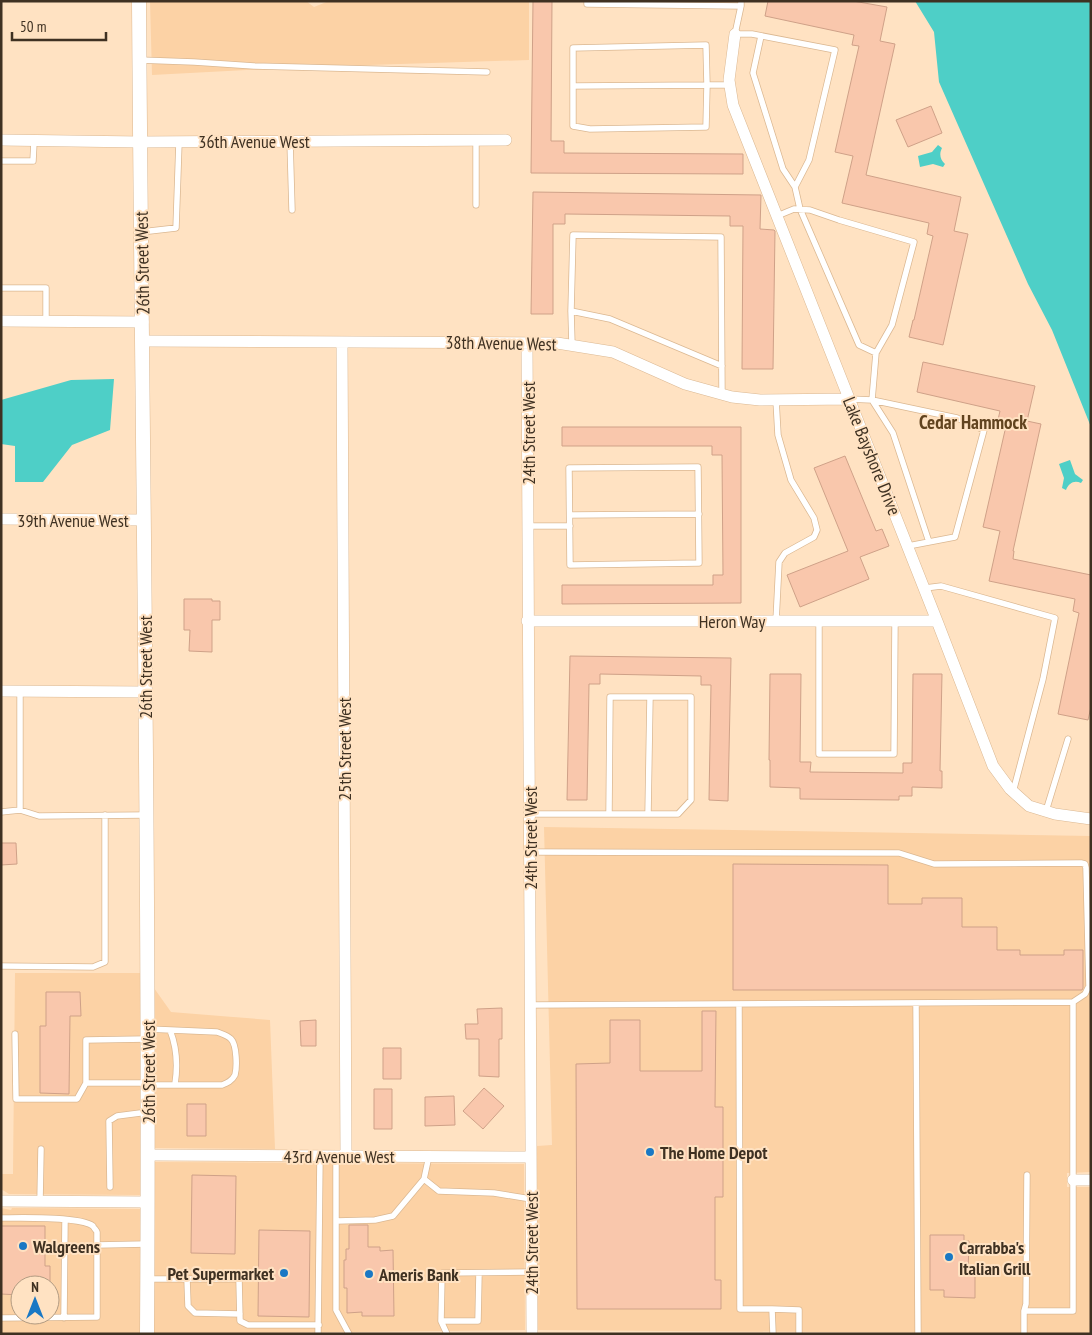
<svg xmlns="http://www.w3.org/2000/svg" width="1092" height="1335" viewBox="0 0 1092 1335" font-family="'PT Sans Narrow',sans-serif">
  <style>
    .built { fill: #fcd2a5; fill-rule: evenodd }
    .water { fill: #4ecfc7 }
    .building { fill: #f9c7ac; stroke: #cfa188 }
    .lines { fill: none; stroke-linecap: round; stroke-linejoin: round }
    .service-casing { stroke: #dbb892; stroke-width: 7 }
    .minor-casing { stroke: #dbb892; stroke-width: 12 }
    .tertiary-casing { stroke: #dbb892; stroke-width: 15 }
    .service { stroke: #fff; stroke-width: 5.5 }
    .minor { stroke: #fff; stroke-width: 11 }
    .tertiary { stroke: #fff; stroke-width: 14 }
    .poi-dot { fill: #1a78c4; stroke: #ffe2c2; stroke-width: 2 }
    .labels { text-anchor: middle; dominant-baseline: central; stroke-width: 4; stroke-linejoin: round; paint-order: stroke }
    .street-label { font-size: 18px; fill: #3f3122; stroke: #ffe2c2 }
    .poi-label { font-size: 18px; font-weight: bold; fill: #3f3122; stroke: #ffe2c2; text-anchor: start }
    .neighbourhood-label { font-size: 19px; font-weight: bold; fill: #61431f; stroke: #ffe2c2 }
  </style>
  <rect width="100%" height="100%" fill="#ffe2c2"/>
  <path class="built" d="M150,1h156l8,6 15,-6h200v59l-223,7 -154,8z
    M544,827l547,9v336l-24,1v14h24v147l-553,-4 -1,-184 15,-1z
    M15,973h125l1,222 -132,-1 -8,-5v-15h12z
    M154,988l17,24 99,8 5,129 -120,-1z
    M155,1162l369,2 1,166 -372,4z
    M1,1208l10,2 1,-2 129,1 -1,125h-139zM20,1285h30v30h-30z"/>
  <path class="water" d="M915,1h176v426l-39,-97 -24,-46 -89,-202 -5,-50z
    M938,145l4,3c-3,6 -2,11 3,16l-2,3 -10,-3 -13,3 -2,-11 14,-4z
    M114,379l-4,51 -38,15 -29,37h-28v-36l-14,-2v-44l70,-20z
    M1070,460l5,14 8,6 -2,3c-7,-3 -12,0 -15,7l-4,-2 2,-10 -5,-14z"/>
  <path class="building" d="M533,1h19l-1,140h13v12l179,1v20l-212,-1z
    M768,1h85l34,6 -7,34 15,3 -29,131 95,22 -7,34 14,3 -25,111 -34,-8 4,-17h1l19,-84 -6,-2 2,-11 -87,-20 11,-47 -18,-4 24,-106 -7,-1 2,-10 -89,-19z
    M931,106l11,27 -34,14 -12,-27z
    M533,192l228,3 -1,34 14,1 1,1 -2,138h-31l1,-143h-13v-10l-165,-2v10h-12v90h-22z
    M923,362l112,24 -8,35 14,3 -28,127h1l-1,8 78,16v132l-3,13 -30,-6 21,-101 -6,-2 2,-12 -86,-18 11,-50 -17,-4 23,-101 -9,-2 3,-13 -83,-19z
    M562,427h179v176l-179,1v-19h151v-10h10l-1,-120h-10v-9h-150z
    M845,456l31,75 6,-2 7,17 -29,11 9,22 -69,28 -13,-32 61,-24 -34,-83z
    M184,599h28v2h8v19h-8v32l-23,-1 1,-21h-6z
    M570,656l161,2 -3,143 -19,-1 2,-115h-10v-9l-101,-2v10h-11l-2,116h-20z
    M770,674h31l-1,88h11l-1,10 93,1v-10h9l1,-89h29l-2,97h2v17l-30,-1v9h-13v4l-99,-1v-11l-30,-1v-27h-1z
    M1,843h15l1,21 -16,1z
    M733,864l155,1v39h34v-6h40v29h35v23h23v5h44v-5h19v38l-1,2h-349z
    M46,992h34l1,24h-11l-1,78 -29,-1v-67h6z
    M502,1008v31h-3v38l-20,-1v-37h-13l-1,-15h13l-1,-15z
    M702,1011h14l-1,96h8v90h-8v83h6v29h-144l-1,-245 34,-1v-43h30v51h62z
    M316,1020v26h-15l-1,-25z
    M383,1048h18v31h-18z
    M484,1088l20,18 -21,23 -20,-18z
    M374,1089h18v40h-18z
    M454,1096l1,29 -30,1v-29z
    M187,1104h19v32h-19z
    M192,1175l44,1 -1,78 -44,-1z
    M349,1225h19v22h12v4l13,-1 1,66h-32v-4l-15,1v-25h-3v-28h2v-11h3z
    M1,1226h44v40h5v19h-30v10l-19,-1z
    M259,1230l51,1 -1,86 -51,-1z
    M930,1235h34v6h5l-1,32h7v25l-31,-1v-7h-14z"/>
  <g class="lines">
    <g class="service-casing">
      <path id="service" d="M587,1v3l154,2v-5
        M741,6l-6,28h17l83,16 -26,110 -14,27 5,22 59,136 17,8
        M761,36l-8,37 30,96 12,18
        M139,60l55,2 60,4 233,6
        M573,86l134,-1 -1,42 -116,2 -17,-3v-78l133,-3 1,40h23
        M476,140v65
        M290,141l2,69
        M1,161h32l1,-19
        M777,216l17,-7 16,1 29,10 75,22 -22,83 -16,28 -4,47 21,33 36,109
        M141,232l35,-4 3,-86
        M1,288h45v33
        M571,311l39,8 112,47
        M572,345l-1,-34 2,-76 148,2 1,158
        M849,399l23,1 85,18 27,12 -29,107 -47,9
        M776,400l2,35 13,45 23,38 3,12 -3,7 -29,16 -6,9 -3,59
        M698,467l1,96 -129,2 -1,-97z
        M570,515l129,-1
        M528,526h42
        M925,588l16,-2 114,32 -12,61 -30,113
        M819,621v133h75l1,-133
        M20,691v119l19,6 107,-1
        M1046,811l22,-72
        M1,812l19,-2
        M529,814h149l13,-14v-103h-81l-1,117
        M648,814l2,-117
        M530,852l369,1 35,11 147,-1 4,1 1,4 3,118 -4,8 -12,8
        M1,966l92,1 12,-5v-147
        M916,1003l2,331
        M739,1004l1,305h32l1,25
        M530,1005l543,-3v309h-49v23
        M170,1030c7,18 8,35 5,54
        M15,1034l1,65h61l9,-16
        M147,1083h-61v-43l61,-1
        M148,1085h74c5,-2 10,-4 13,-10 2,-7 2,-30 -4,-36 -4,-4 -9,-5 -14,-7l-69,-3
        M336,1156v154l13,24
        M424,1179l15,12 55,2 37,6
        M110,1187l-1,-66 8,-5 31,-4
        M40,1201l1,-52
        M1,1218c18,0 79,-2 92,8 0,1 4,5 4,6v85l-96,1
        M337,1221l38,-1 18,-4 31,-37 5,-23
        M97,1245l50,-1
        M147,1279h92l1,42 8,4h71
        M187,1279l1,27 7,7 45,1
        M772,1309l27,1v24
        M1024,1311l2,-7 1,-129
        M64,1318l1,-98
        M441,1321h37l1,-48
        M318,1334l2,-178
        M447,1334l-6,-13 1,-48 89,-1"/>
    </g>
    <g class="minor-casing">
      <path id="minor" d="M735,34l-6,46 4,25 204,516 56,145 17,23 19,17 26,8 36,5
        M1,140l139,2 366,-2
        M1,321l142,1
        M143,341l414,2 56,9 72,32 47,13 28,3 89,-1
        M342,342l4,814
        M527,343l5,991
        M1,519l143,1
        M527,621h410
        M1,691l144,1
        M148,1155l383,2
        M1073,1180h18
        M1,1201l147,1"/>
    </g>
    <g class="tertiary-casing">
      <path id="tertiary" d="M139,1c3,444 11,889 8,1333"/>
    </g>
    <use href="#service" class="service"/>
    <use href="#minor" class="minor"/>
    <use href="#tertiary" class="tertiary"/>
  </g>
  <g class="poi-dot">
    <circle cx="650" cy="1152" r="5"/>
    <circle cx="23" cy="1246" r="5"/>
    <circle cx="949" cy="1257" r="5"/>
    <circle cx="284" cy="1273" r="5"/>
    <circle cx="369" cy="1274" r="5"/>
  </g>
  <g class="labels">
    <g class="street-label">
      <text x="254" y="141">36th Avenue West</text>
      <text transform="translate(142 263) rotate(-91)">26th Street West</text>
      <text transform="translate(501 343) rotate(1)">38th Avenue West</text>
      <text transform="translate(528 433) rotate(-90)">24th Street West</text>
      <text transform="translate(872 456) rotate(68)">Lake Bayshore Drive</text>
      <text x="73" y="520">39th Avenue West</text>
      <text x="732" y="621">Heron Way</text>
      <text transform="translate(145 667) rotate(-90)">26th Street West</text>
      <text transform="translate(344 749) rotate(-90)">25th Street West</text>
      <text transform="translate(530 838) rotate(-90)">24th Street West</text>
      <text transform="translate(148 1072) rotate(-90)">26th Street West</text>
      <text x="339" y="1156">43rd Avenue West</text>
      <text transform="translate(531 1243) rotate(-90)">24th Street West</text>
    </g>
    <g class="poi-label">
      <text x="660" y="1152">The Home Depot</text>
      <text x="33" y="1246">Walgreens</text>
      <text x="959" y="1247">Carrabba's<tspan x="959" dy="21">Italian Grill</tspan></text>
      <text x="274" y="1273" text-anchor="end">Pet Supermarket</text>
      <text x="379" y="1274">Ameris Bank</text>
    </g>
    <g class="neighbourhood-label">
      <text x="973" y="422">Cedar Hammock</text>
    </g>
  </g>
  <rect width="1092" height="1335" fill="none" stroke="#3f3122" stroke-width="5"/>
  <g transform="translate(35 1300)"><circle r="24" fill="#ffe2c2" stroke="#b29b82"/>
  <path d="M0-4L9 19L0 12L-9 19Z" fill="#1a78c4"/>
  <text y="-8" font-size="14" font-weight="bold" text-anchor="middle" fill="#3f3122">N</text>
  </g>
  <path d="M12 32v8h94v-8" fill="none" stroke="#3f3122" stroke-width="2.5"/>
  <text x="20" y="32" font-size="15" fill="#3f3122" stroke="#ffe2c2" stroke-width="4" paint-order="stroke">50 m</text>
</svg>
